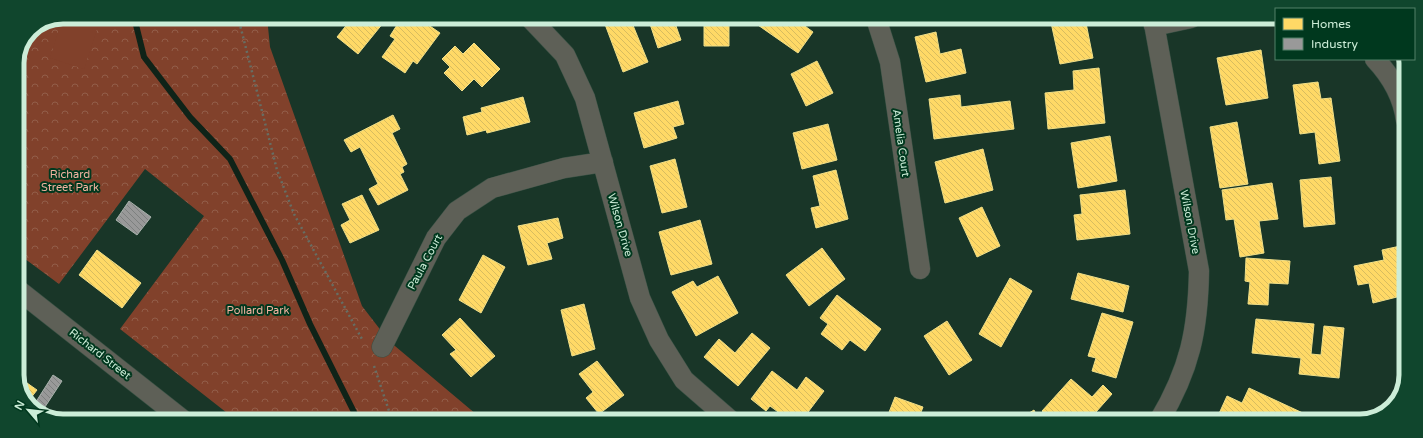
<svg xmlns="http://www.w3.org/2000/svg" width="1423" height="438" viewBox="0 0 1423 438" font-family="'Varela Round',sans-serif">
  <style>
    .park { fill: url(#park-crowns) }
    .pitch { fill: #81412b }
    .homes { fill: url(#homes-back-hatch); stroke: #f0df88 }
    .industry { fill: url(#industry-back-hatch); stroke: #a8b2ac }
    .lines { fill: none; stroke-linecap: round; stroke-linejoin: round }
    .stream { stroke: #0f2318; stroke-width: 6 }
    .minor-casing { stroke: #385144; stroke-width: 21 }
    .path { stroke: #666e64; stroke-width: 2.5; stroke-dasharray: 2 3; stroke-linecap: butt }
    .minor { stroke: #5e6057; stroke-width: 20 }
    .labels { text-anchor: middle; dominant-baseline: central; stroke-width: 4; stroke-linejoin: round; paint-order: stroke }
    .street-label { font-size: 11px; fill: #ccedd8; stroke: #00381e }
    .park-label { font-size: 11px; fill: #f2b3a1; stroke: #00381e }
    .rim { fill: none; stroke: #ccedd8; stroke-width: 5 }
  </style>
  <defs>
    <pattern id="park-crowns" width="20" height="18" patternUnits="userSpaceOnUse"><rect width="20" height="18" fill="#81412b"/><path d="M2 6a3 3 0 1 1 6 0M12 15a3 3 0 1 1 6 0" fill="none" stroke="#925d49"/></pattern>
    <pattern id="homes-back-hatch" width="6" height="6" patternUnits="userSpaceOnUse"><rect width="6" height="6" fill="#ffd966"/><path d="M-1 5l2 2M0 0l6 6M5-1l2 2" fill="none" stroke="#d8bc5f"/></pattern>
    <pattern id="industry-back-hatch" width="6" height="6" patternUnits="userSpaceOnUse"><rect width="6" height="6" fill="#999"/><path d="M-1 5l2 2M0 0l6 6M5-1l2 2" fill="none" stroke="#7d807f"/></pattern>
  </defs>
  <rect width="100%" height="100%" fill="#193628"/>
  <path class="park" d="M63,17h204l3,30 92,259 27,35 94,79h-247l-116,-91 84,-113 -59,-47 -86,115 -42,-31v-190l14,-33z"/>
  <path class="pitch" d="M63,17h6l29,9 -14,43 -34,-11z"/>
  <path class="homes" d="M353,17h35l-30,37 -21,-17z
    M402,17h15l23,16 -23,31 -4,-3 -8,12 -23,-16 13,-18 -5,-3z
    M607,18h23l18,44 -25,10 -20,-53z
    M648,18h48v1l-20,7 5,14 -23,8z
    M704,18h25v28h-25z
    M758,18h36l19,14 -15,21 -43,-30z
    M922,18h12l-12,3z
    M1050,18h35l8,40 -33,6z
    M936,32l4,22 21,-5 5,24 -40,9 -11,-45z
    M474,43l26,26 -18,18 -8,-8 -12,12 -18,-18 6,-6 -8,-8 13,-13 8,8z
    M1261,50l7,48 -42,7 -9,-47z
    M817,61l16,32 -27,13 -15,-32z
    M1099,68l6,55 -57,6 -3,-36 29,-3 -1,-19z
    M1318,82l3,17 10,-1 9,63 -21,3 -4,-32 -15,2 -7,-49z
    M960,95l1,12 49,-6 4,28 -80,10 -5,-40z
    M523,97l7,25 -43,11 -1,-3 -19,5 -4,-18 19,-5 -1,-4z
    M678,101l6,23 -11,3 4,11 -33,10 -10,-35z
    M393,115l7,14 -8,4 15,31 -5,3 2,5 -4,2 8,16 -30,15 -9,-16 9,-5 -18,-37 -9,5 -7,-12z
    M1237,122l11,62 -28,4 -10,-61z
    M828,124l9,36 -35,9 -9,-36z
    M1110,136l7,45 -39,7 -7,-45z
    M983,149l10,41 -48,13 -10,-41z
    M675,159l12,48 -25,6 -12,-47z
    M836,170l12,49 -32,9 -5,-20 9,-2 -7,-30z
    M1331,177l4,47 -31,3 -4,-47z
    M1272,183l6,36 -19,2 5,32 -24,4 -6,-38 -8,1 -4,-30z
    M1125,190l5,44 -53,6 -3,-25 8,-1 -2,-19z
    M362,195l17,35 -29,13 -9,-18 9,-5 -8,-16z
    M982,207l18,39 -23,11 -18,-39z
    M558,218l5,20 -16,5 5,16 -24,6 -10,-39z
    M700,220l12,44 -41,11 -12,-43z
    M1405,245v50l-32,8 -4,-20 -11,2 -4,-19 30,-6 -2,-10z
    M822,248l23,31 -36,27 -23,-31z
    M97,250l44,33 -19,25 -43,-33z
    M483,255l22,12 -24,46 -22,-13z
    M1246,258l44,3 -2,23 -19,-1 -1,22 -20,-1 2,-22 -5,-1z
    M1078,273l51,13 -6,26 -52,-13z
    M718,276l20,37 -42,23 -24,-44 21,-11 4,6z
    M1010,278l22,13 -31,56 -22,-13z
    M837,295l44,34 -16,22 -15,-11 -8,10 -21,-16 7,-10 -8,-6z
    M584,304l11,45 -23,7 -11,-46z
    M1102,313l31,9 -17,56 -24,-7 4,-13 -8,-2z
    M460,318l35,38 -24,21 -21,-23 6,-4 -14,-15z
    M1256,319l58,5 -3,30 10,1 3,-29 20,2 -5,50 -40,-4 2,-16 -49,-5z
    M947,321l25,39 -23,15 -25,-39z
    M752,333l18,15 -32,38 -34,-29 15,-18 16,14z
    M597,361l27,34 -25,19 -13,-16 7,-6 -14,-18z
    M772,371l25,19 9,-13 18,14 -22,29h-13l-19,-14 -4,5 -15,-12z
    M17,376l20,14 -10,13 -10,-25z
    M1071,379l21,18 11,-12 9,9 -24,27h-35l-11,-10z
    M1249,388l56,26 -3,7h-60l-5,-3 -1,3h-12l-7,-3 10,-22 15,7z
    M895,397l28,10 -5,13h-32z
    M1034,410l5,11h-23z
    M635,415l5,5h-10z"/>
  <path class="industry" d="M129,201l22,16 -14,18 -21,-15z
    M53,375l9,6 -21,32 -9,-5z"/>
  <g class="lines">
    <path class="stream" d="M134,17l10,40 46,60 40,42 52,101 28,64 48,96"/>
    <g class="minor-casing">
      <path id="minor" d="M530,18l35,37 20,43 55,200 19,42 25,40 46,40
        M876,18l14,44 30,207
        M1153,18l46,253c-1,59 -9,98 -40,150
        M1154,26l37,-8
        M1375,59c16,17 28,39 31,61
        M17,289l166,131
        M382,347l54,-109 21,-27 35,-23 72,-20 39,-6"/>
    </g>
    <path class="path" d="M238,17l39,153 17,44 69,127
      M22,52l20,-26
      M374,366l18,54"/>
    <use href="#minor" class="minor"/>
  </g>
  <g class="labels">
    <g class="street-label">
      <text transform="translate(901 143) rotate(82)">Amelia Court</text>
      <text transform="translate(1190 222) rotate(79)">Wilson Drive</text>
      <text transform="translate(620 225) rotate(74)">Wilson Drive</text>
      <text transform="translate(425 262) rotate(-62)">Paula Court</text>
      <text transform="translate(100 354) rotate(38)">Richard Street</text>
    </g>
    <g class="park-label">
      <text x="70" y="174">Richard<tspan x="70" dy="13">Street Park</tspan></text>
      <text x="258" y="310">Pollard Park</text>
    </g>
  </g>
  <path d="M0 0H1423V438H0ZM63 24H1360A39 39 0 0 1 1399 63V375A39 39 0 0 1 1360 414H63A39 39 0 0 1 24 375V63A39 39 0 0 1 63 24Z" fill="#10462d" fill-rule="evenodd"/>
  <path class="rim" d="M63 24H1360A39 39 0 0 1 1399 63V375A39 39 0 0 1 1360 414H63A39 39 0 0 1 24 375V63A39 39 0 0 1 63 24Z"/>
  <rect x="1275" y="8" width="140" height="52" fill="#00381e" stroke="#528068"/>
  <rect x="1283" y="18" width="20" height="12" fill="#ffd966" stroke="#528068"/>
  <text x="1311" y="28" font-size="12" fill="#ccedd8">Homes</text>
  <rect x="1283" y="38" width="20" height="12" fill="#999999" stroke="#528068"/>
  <text x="1311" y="48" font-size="12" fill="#ccedd8">Industry</text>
  <g transform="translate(28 410) rotate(298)" stroke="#00381e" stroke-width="3" paint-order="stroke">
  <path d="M0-3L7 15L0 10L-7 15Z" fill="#ccedd8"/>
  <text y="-6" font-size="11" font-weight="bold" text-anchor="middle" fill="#ccedd8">N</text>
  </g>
</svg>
